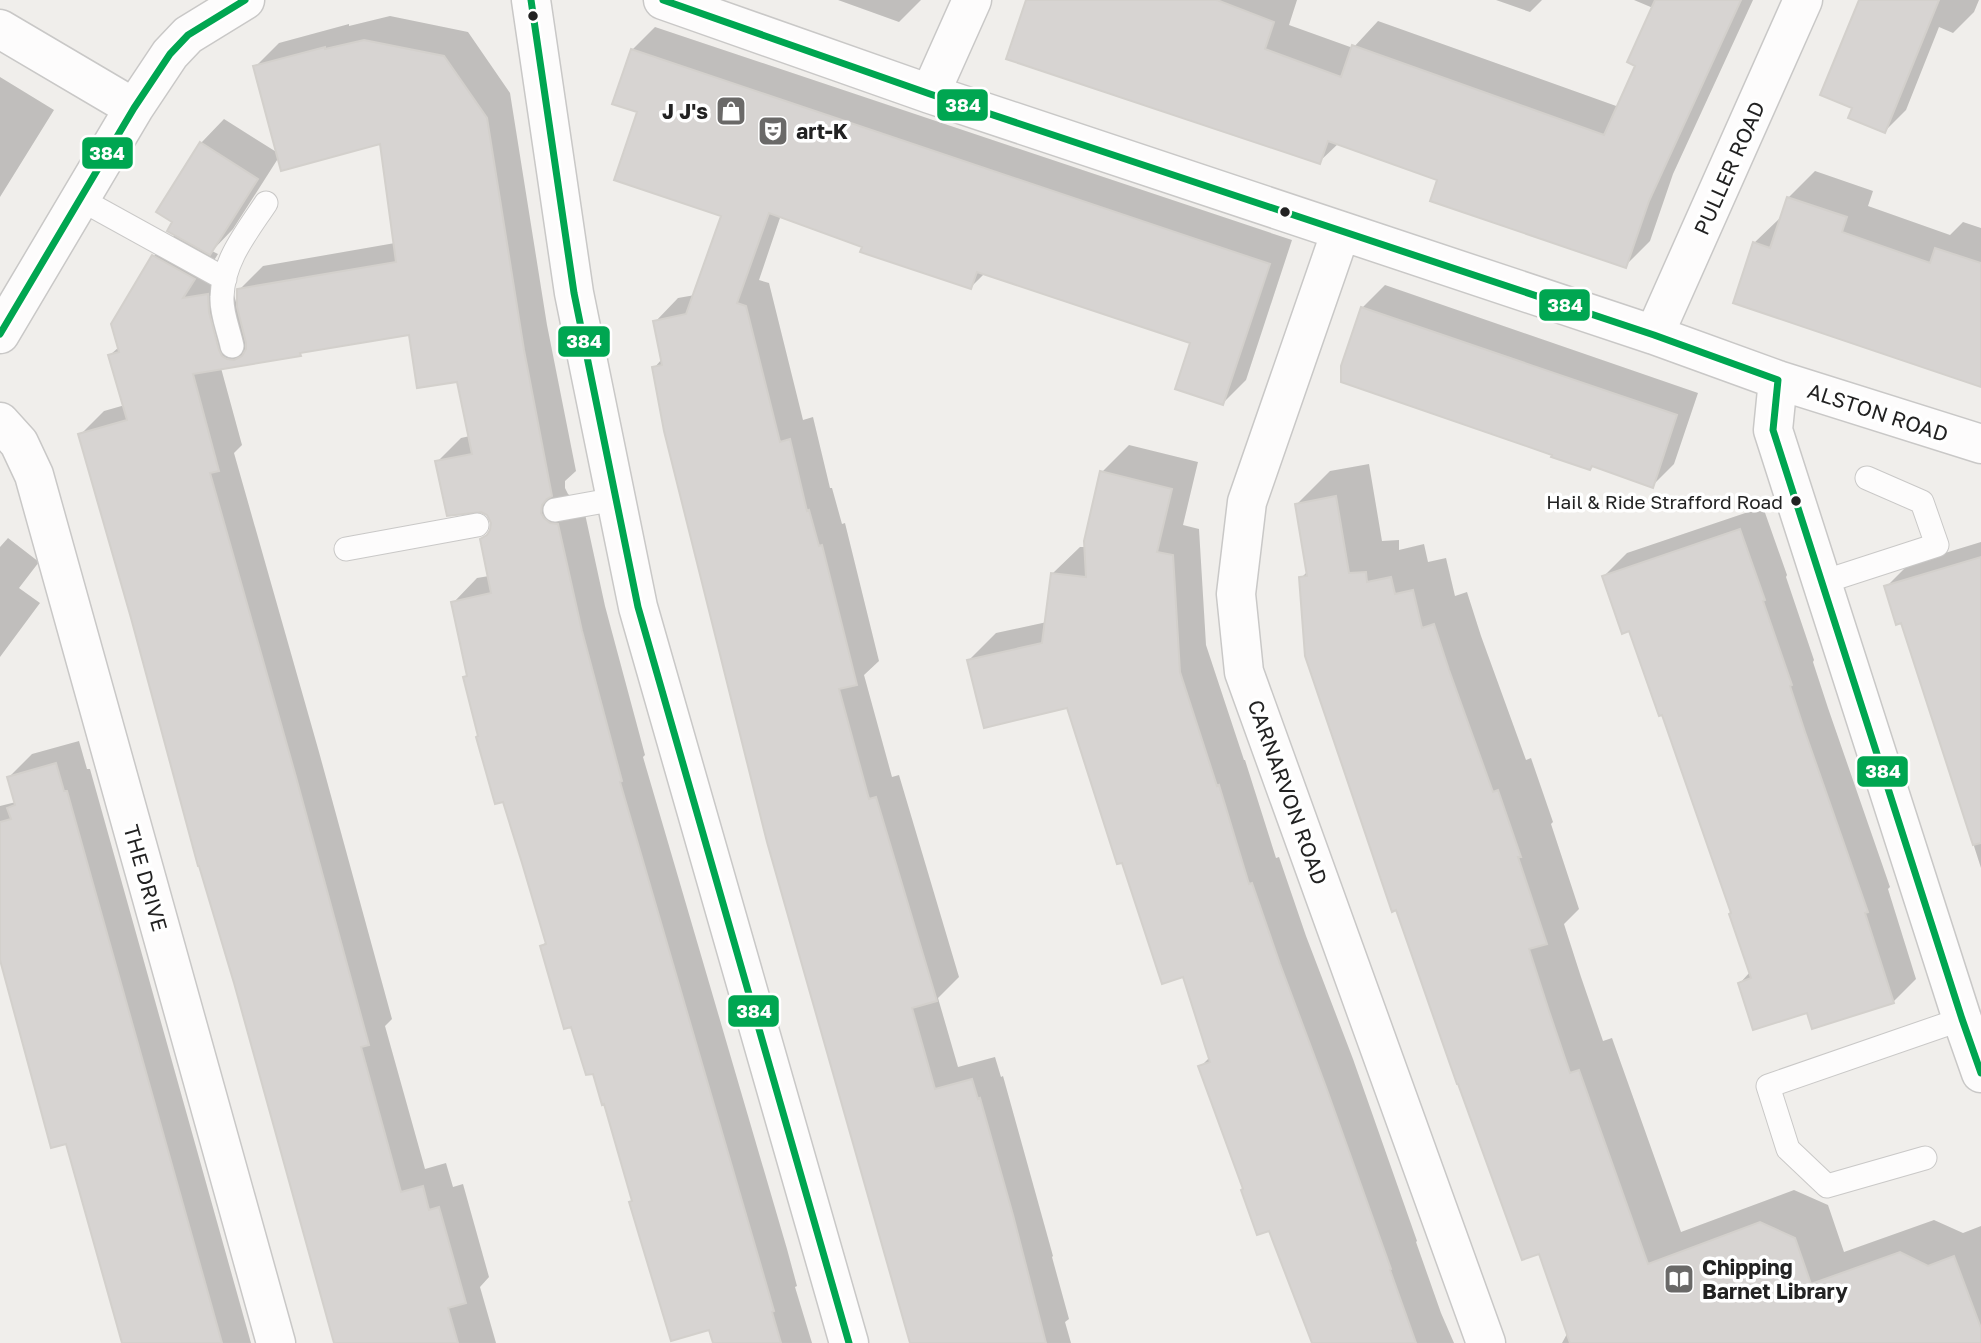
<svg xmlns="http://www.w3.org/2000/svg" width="1981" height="1343" viewBox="0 0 1981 1343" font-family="'Golos Text',sans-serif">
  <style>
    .shadow { fill: #0003; fill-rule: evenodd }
    .building { fill: #d7d4d2; stroke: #d3d0cc; stroke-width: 2 }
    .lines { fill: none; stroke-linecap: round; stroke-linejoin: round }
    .service-casing { stroke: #c9c8c7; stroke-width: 25 }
    .minor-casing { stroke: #c9c8c7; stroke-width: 41 }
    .service { stroke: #fdfcfc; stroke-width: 23 }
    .minor { stroke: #fdfcfc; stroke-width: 38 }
    .bus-1-casing { stroke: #fff; stroke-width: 12 }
    .bus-1 { stroke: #00a651; stroke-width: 7 }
    .bus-dot { fill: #222; stroke: #fff; stroke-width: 2.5 }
    .labels { text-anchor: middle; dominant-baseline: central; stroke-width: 7; stroke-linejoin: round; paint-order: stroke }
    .bus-label { font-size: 19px; fill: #222; stroke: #fff; text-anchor: end }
    .poi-label { font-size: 21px; font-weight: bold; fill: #222; stroke: #fff; text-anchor: start }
    .street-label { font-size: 21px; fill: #222; stroke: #fff }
    .line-badge { stroke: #fff; stroke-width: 2.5 }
    .badge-label { font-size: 19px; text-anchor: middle; font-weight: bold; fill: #fff }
  </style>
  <rect width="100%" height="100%" fill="#f0eeeb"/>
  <path class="shadow" d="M838,0h83l-22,22z
    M1028,0h269l-8,25 64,23 25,-27 241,86 18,-42 16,-57 -19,-8h119l-80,174 -23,67 -25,25 -185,-87 -101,-36 -20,19z
    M1496,0h46l-12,12z
    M1864,0h115l-5,12 -21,21 -14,-6 -33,83 -21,21 -31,-24z
    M390,16l78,16 42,61 37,232 29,146 -11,10v7l3,6 6,5 8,1 23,106 40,149 -2,2 144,492 10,37 -2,1 17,56h-97l-5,-15 -76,-128 -40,-129 -52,-125 5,-5 -43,-141 -24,-65 -15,-57 3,-4 -15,-71 24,-25 12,-2 -7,-37 10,-10 1,-6 -4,-9 -52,-52 24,-24 9,-2 -12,-56 -48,-47 -107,18 -3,3 -79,14 21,77 -8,8 85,299 73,267 -7,7 40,143 21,-6 7,24 10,-3 26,93 -9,10 16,56h-161l-134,-479h-2l-119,-429 24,-24 21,-6 -15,-50 9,-8 35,-91 22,-22 -2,-13 -16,-10 43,-68 23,-24 54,34 -23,-86 24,-24 70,-19v2zM381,142l14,101 -132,23 -24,24 -2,16 -5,-19 -27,-12 13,-21 -6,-3 21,-22 46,-72z
    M655,27l637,213 -46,140 -23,23 -31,-61 -207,-69 -14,14 -190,-72 -22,65 10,3 34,137 10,-3 17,71h2l10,36 3,-1 34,138 -15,14 28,102 7,-2 60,202 -21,21 20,69 37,-10 6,20 2,-1 50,180 -1,1 17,62 -4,3 6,21h-157l-260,-975 8,-9 -7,-37 23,-24 17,-3 28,-80 -84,-104 -7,-61z
    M0,77l54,33 -54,87z
    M1815,171l58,20 -5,15 82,29 13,-13 18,6v157l-227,-142 27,-26 7,-19z
    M1385,285l313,108 -24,71 -22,22 -59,-21 -3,3 -228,-160z
    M1129,445l69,17 -15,63 16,4 7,116 38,115h1l31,98 3,-1 27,79 47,123 64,182 -1,1 25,71 13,30h-140l-44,-115 -25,-39 -45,-122 10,-10 -26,-83 -61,-113 -55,-155 -99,-46 27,-27 51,-11 6,-49 27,-26h6l16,-75z
    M1369,464l13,77 17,-1v10l25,-6 4,18 18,-4 9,38 12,-4 14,44 45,124 5,-2 22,64 -2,2 28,85 -15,15 17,53 22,64 9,-3 69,194 113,-42 34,15 16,47 90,-32 29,13 18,-7v117h-419l6,-11 -267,-754 7,-7 -11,-67 33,-33z
    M1763,507l24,68 -1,2 28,83 -1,2 15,46 62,179 -2,2 28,90 -23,23 -85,9 -68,-28 10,-11 -17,-60 -70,-199 -33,-84 -26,-53 23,-23z
    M8,538l31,24 -20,26 21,15 -40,54v-110z
    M1981,542v326l-79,-247 -16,-34 23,-23z
    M79,741l8,28h3l161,574h-127l-56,-201 -68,-188v-148l16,-4 -7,-25 23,-23z"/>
  <path class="building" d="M1026,0h191l57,22 -9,27 76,28 11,-32 252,90 31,-69 -8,-4 28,-62h86l-92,201 -23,67 -196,-67 7,-21 -109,-39 -8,23 -314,-105z
    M1859,0h80l-54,133 -37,-15 4,-10 -32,-13z
    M364,40l80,16 43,62 37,232 28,146 -5,3 -5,6 -1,8 3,5 6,5 8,1 24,107 40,150 -2,1 143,491 11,38 -2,1 9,31h-68l-4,-13 -38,11 -42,-139 3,-1 -28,-97 -2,1 -9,-31 -7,1 -15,-48 -7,2 -24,-83 6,-2 -24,-81 -19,-61 -8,2 -19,-67 2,-1 -15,-59 4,-1 -16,-74 40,-9 -11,-54 7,-4 3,-5 1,-7 -4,-8 -6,-3 -34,4 -12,-55 37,-7 -15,-72 -40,6 -8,-53 -109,18 1,3 -108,18 26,97 -9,2 86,304 73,268 -8,2 40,145 22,-6 6,24 10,-3 27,96 -18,5 10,35h-124l-100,-360 -35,-117h-1l-67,-248 -53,-184 49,-14 -19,-65 11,-3 -8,-28 41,-69 43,24 -12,19 25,-4 1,18 10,38 3,6 5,3 7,1 8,-4 4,-7v-6l-9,-36v-18l159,-27 -16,-118 -99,27 -28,-105 72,-19v2z
    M631,49l639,215 -47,141 -48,-16 15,-46 -213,-71 -6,17 -111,-37 2,-5 -93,-34 -32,90 9,3 34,136 10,-3 17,72 2,-1 10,36 3,-1 35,140 -18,4 30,110 7,-2 61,204 -25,7 23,81 37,-10 6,20 2,-1 33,117 33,128h-136l-143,-501 -103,-411 -12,-64 10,-2 -9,-44 33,-7 35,-98 -107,-36 23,-68 -25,-8z
    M200,142l58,37 -48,76 -43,-24 5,-9 -16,-10z
    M1787,197l60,20 -5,15 88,31 5,-15 46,15v124l-248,-84 20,-61 17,6z
    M1361,307l316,108 -24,73 -61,-22 -2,4 -39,-13 1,-2 -211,-73v-16z
    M1100,471l72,18 -15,63 16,3 7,117 37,114 2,-1 30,99 3,-1 28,81 46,123 65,182 -1,1 26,73h-104l-43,-112 -12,4 -16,-45 2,-1 -45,-123 12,-4 -27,-85 -21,7 -40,-121 -5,1 -50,-156 -83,20 -17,-68 75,-17 9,-70 35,4 -2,-36z
    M1336,496l13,77 17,-1 1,10 24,-5 4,17 18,-4 9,38 12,-4 15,46 44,122 5,-2 23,67h-3l29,87 -18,5 20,62 21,62 9,-3 69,194 112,-42 35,16 16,46 89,-32 28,14 26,-10 27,72v15h-411l-31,-89 -17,6 -64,-176h-1l-61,-174 -4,2 -87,-256 -6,-79 8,-1 -12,-72z
    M1740,529l25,71 -2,1 29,84 -2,1 15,46 63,180 -3,1 29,90 -82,26 -5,-16 -54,17 -15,-47 13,-5 -22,-64 2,-1 -69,-198 -3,1 -30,-85 -7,3 -20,-58z
    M1981,557v286l-8,2 -72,-222 -5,2 -12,-39z
    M56,763l8,28h3l155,552h-100l-56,-199 -15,4 -51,-188v-138l11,-3 -4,-11 8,-3 -8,-28z"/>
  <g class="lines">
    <g class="service-casing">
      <path id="service" d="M80,199l145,80
        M232,346c-3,-15 -11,-33 -10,-49 1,-36 24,-64 44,-94
        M555,510l61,-11
        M346,549l131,-24
        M1823,582l114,-37 -15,-43 -55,-24
        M1925,1158l-98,28 -39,-37 -20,-63 194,-67"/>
    </g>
    <g class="minor-casing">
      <path id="minor" d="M531,0l43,293 64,314 211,736
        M663,0l267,94 724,241 124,45 203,64
        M0,29l134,79
        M930,94l42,-94
        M1341,231l-94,271 -11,92 8,78 242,671
        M0,334l134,-226 36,-54 18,-19 57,-35
        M1654,335l149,-335
        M1778,380l-5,50 189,589 19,54
        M0,422l19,21 15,32 242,868"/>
    </g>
    <use href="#service" class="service"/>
    <use href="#minor" class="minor"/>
    <g class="bus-1-casing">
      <path id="bus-1" d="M531,0l43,293 64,314 211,736
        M663,0l267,94 724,241 124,45 -5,50 189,589 19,54
        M0,334l134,-226 36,-54 18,-19 57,-35"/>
    </g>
    <use href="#bus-1" class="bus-1"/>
  </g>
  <defs>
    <g id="shop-square" transform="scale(1.575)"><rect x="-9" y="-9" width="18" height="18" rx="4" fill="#6a6968" stroke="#fff"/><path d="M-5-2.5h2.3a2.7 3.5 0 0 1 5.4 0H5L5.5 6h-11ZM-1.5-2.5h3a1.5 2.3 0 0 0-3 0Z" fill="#fff"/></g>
    <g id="theatre-square" transform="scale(1.575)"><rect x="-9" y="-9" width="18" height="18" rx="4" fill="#6a6968" stroke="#fff"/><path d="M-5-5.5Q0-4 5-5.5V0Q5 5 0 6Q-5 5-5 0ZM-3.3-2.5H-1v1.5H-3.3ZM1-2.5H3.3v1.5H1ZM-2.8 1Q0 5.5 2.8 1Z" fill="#fff"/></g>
    <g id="library-square" transform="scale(1.575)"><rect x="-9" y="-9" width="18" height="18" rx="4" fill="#6a6968" stroke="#fff"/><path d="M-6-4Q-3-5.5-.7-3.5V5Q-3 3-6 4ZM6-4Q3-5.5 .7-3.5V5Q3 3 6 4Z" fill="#fff"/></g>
  </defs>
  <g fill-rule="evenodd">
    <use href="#shop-square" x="731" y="111"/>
    <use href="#theatre-square" x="773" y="131"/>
    <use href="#library-square" x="1679" y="1279"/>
  </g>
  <g class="bus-dot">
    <circle cx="533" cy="16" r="6"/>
    <circle cx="1285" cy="212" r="6"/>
    <circle cx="1796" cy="501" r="6"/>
  </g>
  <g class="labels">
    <g class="bus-label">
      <text x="1783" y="501">Hail &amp; Ride Strafford Road</text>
    </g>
    <g class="poi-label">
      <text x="708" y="111" text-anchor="end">J J's</text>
      <text x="796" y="131">art-K</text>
      <text x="1702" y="1267">Chipping<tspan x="1702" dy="24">Barnet Library</tspan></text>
    </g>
    <g class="street-label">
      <text transform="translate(1729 168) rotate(-66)">PULLER ROAD</text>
      <text transform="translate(1878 412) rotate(18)">ALSTON ROAD</text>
      <text transform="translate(1288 792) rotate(70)">CARNARVON ROAD</text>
      <text transform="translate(146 878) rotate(74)">THE DRIVE</text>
    </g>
  </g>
  <g class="line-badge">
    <rect x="936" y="88" width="53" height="34" rx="7" fill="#00a651"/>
    <rect x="81" y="136" width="53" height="34" rx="7" fill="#00a651"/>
    <rect x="1538" y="288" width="53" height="34" rx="7" fill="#00a651"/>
    <rect x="557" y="325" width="54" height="33" rx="7" fill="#00a651"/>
    <rect x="1856" y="755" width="53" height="33" rx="7" fill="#00a651"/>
    <rect x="727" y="994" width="53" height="34" rx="7" fill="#00a651"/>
  </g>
  <g class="badge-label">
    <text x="963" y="112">384</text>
    <text x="107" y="160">384</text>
    <text x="1565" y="312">384</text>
    <text x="584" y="348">384</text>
    <text x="1883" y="778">384</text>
    <text x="754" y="1018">384</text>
  </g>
</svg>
